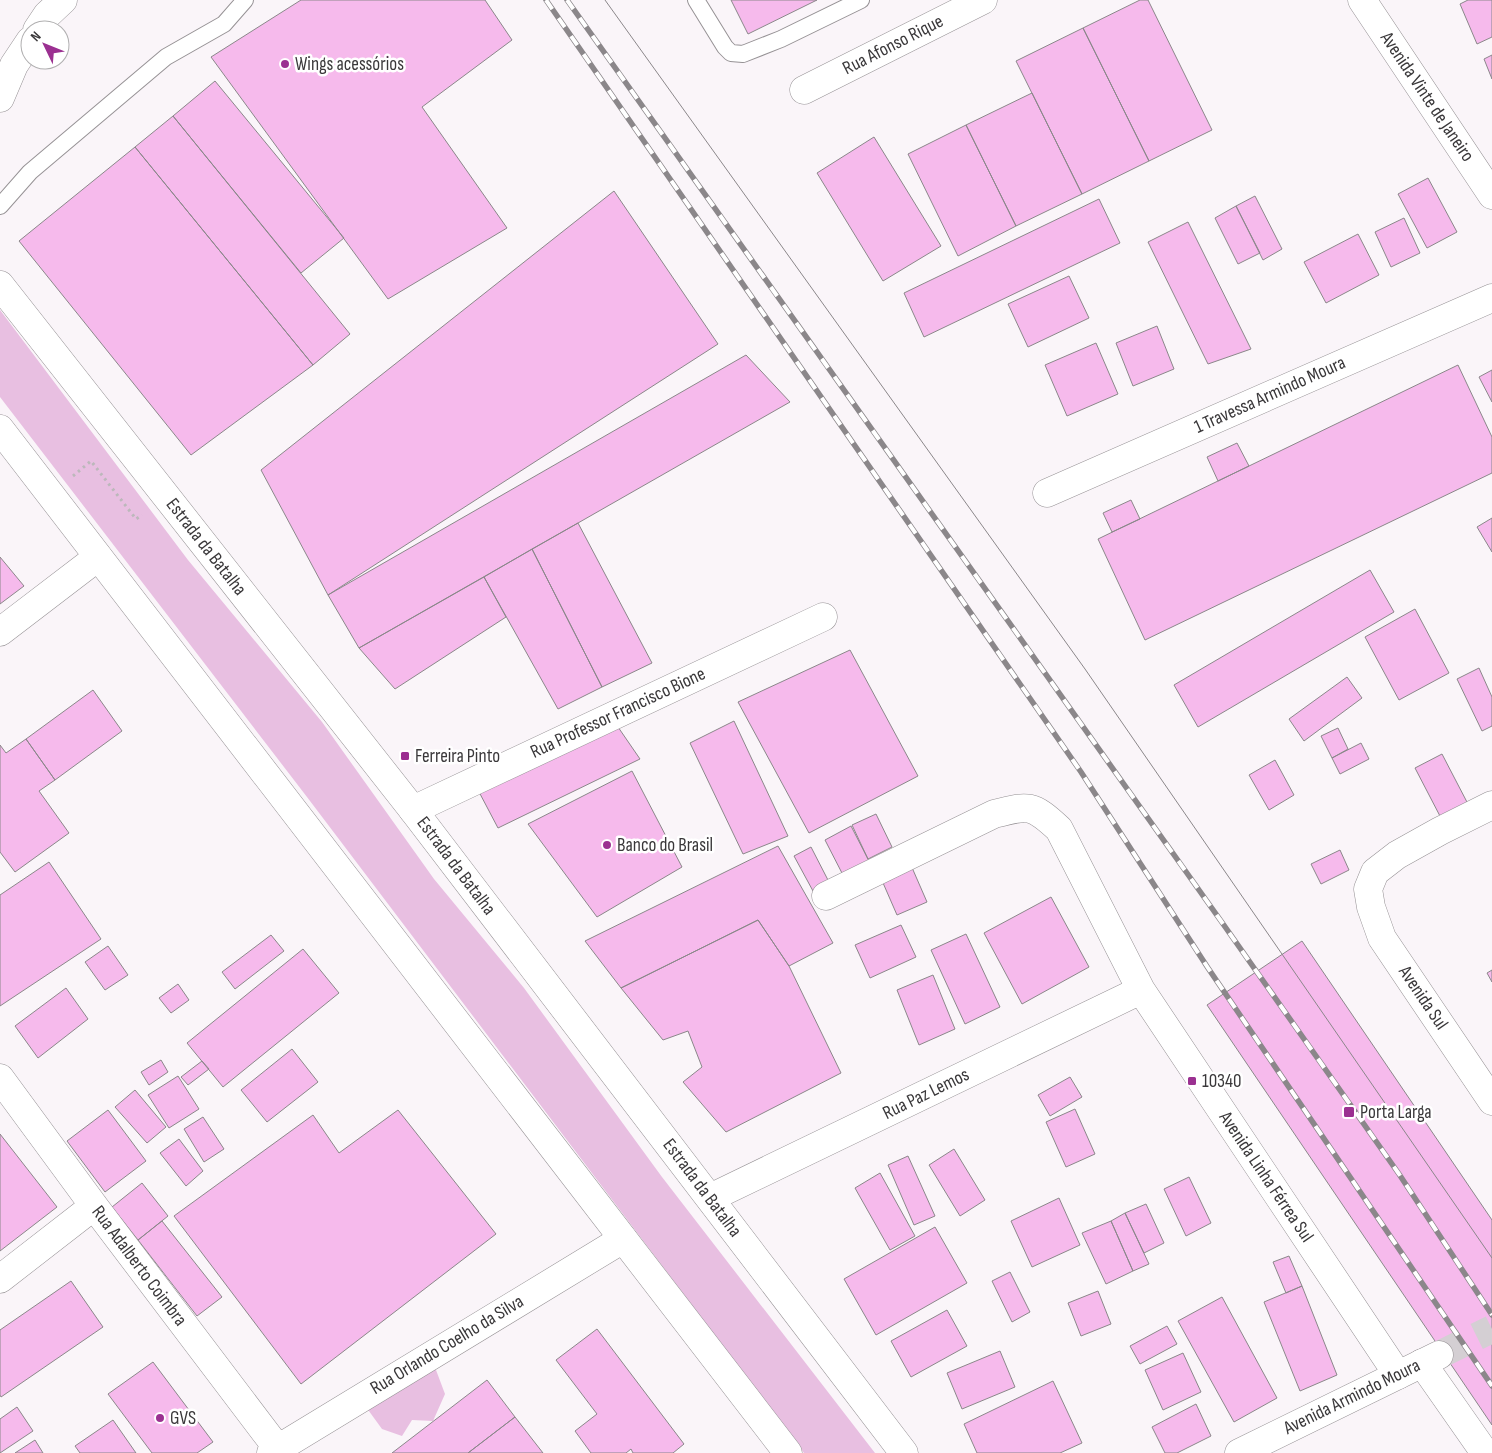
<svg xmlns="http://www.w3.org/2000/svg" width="1492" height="1453" viewBox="0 0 1492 1453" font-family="'Sofia Sans Condensed',sans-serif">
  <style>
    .green { fill: #e8bfe1 }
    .building { fill: #f6baec; stroke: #8b878a }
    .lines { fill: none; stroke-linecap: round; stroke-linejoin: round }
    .secondary-tunnel { stroke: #d4cfd3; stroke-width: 28; stroke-dasharray: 28 14; stroke-linecap: butt }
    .service-casing { stroke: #969295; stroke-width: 18 }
    .minor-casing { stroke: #969295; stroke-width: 29 }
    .tertiary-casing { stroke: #969295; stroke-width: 29 }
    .secondary-casing { stroke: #969295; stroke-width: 29 }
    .trunk-casing { stroke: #969295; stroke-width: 29 }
    .path { stroke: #bcb8bb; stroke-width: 3; stroke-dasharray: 2.5 4; stroke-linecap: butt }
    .service { stroke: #fff; stroke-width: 16 }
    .minor { stroke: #fff; stroke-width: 28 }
    .tertiary { stroke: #fff; stroke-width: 28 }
    .secondary { stroke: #fff; stroke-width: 28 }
    .trunk { stroke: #fff; stroke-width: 28 }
    .tram { stroke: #8b878a; stroke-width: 1 }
    .rail-casing { stroke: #8b878a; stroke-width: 5.5 }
    .rail { stroke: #fff; stroke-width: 4; stroke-dasharray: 11; stroke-linecap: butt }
    .poi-dot { fill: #9b3091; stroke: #fff; stroke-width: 2 }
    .labels { text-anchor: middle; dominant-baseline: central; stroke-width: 5; stroke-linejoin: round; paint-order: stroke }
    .street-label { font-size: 19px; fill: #3a383a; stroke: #fff }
    .poi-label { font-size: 19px; fill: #3a383a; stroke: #fff; text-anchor: start }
  </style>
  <rect width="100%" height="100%" fill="#faf5f9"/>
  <path class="green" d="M0,310l188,250 134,162 112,157 90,109 138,189 213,276h-71l-497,-656 -307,-400z
    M436,1370l9,24 -12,27 -21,-1 -10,16 -20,-7 -16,-22 37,-34z"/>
  <path class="building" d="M301,0h184l27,40 -90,67 85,121 -119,71 -177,-242z
    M731,0h86l-69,34z
    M1140,0h8l64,130 -63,31 -66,-133z
    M1468,0h24v37l-15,7 -17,-40z
    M1083,28l66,133 -67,33 -66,-133z
    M1492,55v24l-8,-20z
    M215,81l129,157 -43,35 -128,-157z
    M1032,93l50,101 -66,32 -50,-101z
    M173,116l177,218 -37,31 -178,-218z
    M966,125l50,101 -58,30 -50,-102z
    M874,137l67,109 -58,35 -66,-108z
    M135,147l178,218 -122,90 -172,-214z
    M1428,178l29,54 -30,16 -29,-54z
    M614,191l104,153 -390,251 -67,-125z
    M1255,196l27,53 -19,11 -27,-54z
    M1099,199l21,44 -196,94 -20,-44z
    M1236,206l24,47 -22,11 -23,-46z
    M1404,218l16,35 -29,14 -16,-35z
    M1188,222l63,127 -43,15 -60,-122z
    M1358,234l21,41 -53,28 -22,-41z
    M1069,276l20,42 -61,29 -20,-43z
    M1157,326l17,43 -41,17 -17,-43z
    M1096,343l22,51 -51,22 -22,-51z
    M746,355l44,47 -431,246 -31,-53z
    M1458,365l34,72v36l-347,167 -47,-101z
    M1492,370v32l-13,-25z
    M1237,443l12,23 -31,15 -11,-24z
    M1131,500l9,19 -28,13 -9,-19z
    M1492,518v34l-15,-25z
    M578,523l74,140 -50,24 -70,-138z
    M532,549l70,138 -44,22 -74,-132z
    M0,557l24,29 -24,18z
    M1370,570l24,42 -196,115 -24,-42z
    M484,577l22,40 -111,72 -36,-41z
    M1415,609l34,64 -50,27 -34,-63z
    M850,650l68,126 -109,57 -71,-131z
    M1479,668l13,29v29l-10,5 -25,-52z
    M1347,677l15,21 -58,43 -15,-22z
    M93,690l29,41 -67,49 -29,-41z
    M734,721l54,115 -45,18 -53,-111z
    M618,727l22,32 -142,69 -20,-38z
    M1338,728l10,21 -16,9 -11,-22z
    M26,739l29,41 -16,11 30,42 -54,39 -15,-20v-107l6,8z
    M1361,743l8,16 -29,15 -8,-16z
    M1442,754l26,50 -27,14 -26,-50z
    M1275,760l19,35 -25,15 -20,-35z
    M632,771l50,96 -85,50 -69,-93z
    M876,814l16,33 -24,12 -16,-34z
    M851,826l19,37 -26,14 -19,-37z
    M778,846l55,97 -44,23 -31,-46 -137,68 -36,-47z
    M811,847l18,35 -16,9 -19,-35z
    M1340,850l9,20 -28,14 -10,-20z
    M49,862l52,77 -101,67v-111z
    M910,863l17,39 -30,13 -17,-39z
    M1051,897l38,70 -67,37 -38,-71z
    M758,920l31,46 52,107 -115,59 -43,-50 19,-15 -14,-36 -25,9 -42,-52z
    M901,925l15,32 -46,21 -15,-33z
    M966,934l34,73 -35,17 -34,-74z
    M271,935l13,16 -49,38 -13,-17z
    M1302,941l190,279v205l-285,-420z
    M108,946l20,29 -23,15 -20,-28z
    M303,949l36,44 -116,94 -36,-44z
    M1492,970v12l-5,-9z
    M933,975l22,54 -36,16 -22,-55z
    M178,984l11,16 -18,13 -12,-15z
    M66,988l22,31 -50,39 -23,-32z
    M292,1049l26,33 -51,40 -26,-32z
    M161,1060l7,12 -19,13 -8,-13z
    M202,1061l7,8 -21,16 -7,-8z
    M178,1076l21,33 -30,19 -21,-33z
    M1070,1077l12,20 -32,19 -12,-21z
    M135,1090l31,37 -19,16 -32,-36z
    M1075,1109l20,45 -29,13 -20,-45z
    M108,1110l38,51 -41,31 -38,-51z
    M398,1110l98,124 -195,150 -127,-168 139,-101 26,38z
    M203,1117l21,32 -20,13 -20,-33z
    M0,1134l57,73 -57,44z
    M179,1139l24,32 -17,15 -26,-33z
    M954,1149l31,51 -25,16 -31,-51z
    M908,1156l27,60 -21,9 -26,-60z
    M880,1173l35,63 -25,14 -35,-62z
    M1189,1177l22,46 -25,13 -22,-47z
    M142,1183l26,33 -30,24 -26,-33z
    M1059,1198l21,47 -48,22 -21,-46z
    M1146,1204l18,39 -20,10 -19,-40z
    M1125,1213l24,51 -16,7 -22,-50z
    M162,1221l60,76 -25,19 -59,-76z
    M1111,1221l22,50 -27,13 -24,-51z
    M935,1227l32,56 -91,52 -32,-56z
    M1289,1256l13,30 -16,7 -13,-31z
    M1010,1272l20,40 -18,10 -20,-41z
    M71,1281l32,46 -102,70 -1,-2v-65z
    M1302,1286l35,89 -37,16 -36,-89z
    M1098,1291l13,33 -30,12 -13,-33z
    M1222,1297l55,101 -43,24 -56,-101z
    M947,1310l20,36 -56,31 -20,-36z
    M1167,1326l10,18 -37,20 -10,-18z
    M597,1329l87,115 -11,9h-40l-2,-4 -5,4h-35l-16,-22 22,-17 -41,-54z
    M1000,1351l15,36 -53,22 -15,-36z
    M1183,1353l18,39 -38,18 -18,-40z
    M153,1362l60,80 -16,11h-45l-44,-59z
    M487,1380l28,37 -47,36h-76z
    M1053,1381l29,62 -22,10h-83l-13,-29z
    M1196,1404l15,32 -34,17h-12l-13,-26z
    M17,1407l16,24 -33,22v-34z
    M515,1417l28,36h-75z
    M113,1420l23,33h-56l-5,-7z
    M35,1440l8,13h-28z"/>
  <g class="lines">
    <path class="secondary-tunnel" d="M1439,1355l53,-26"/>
    <g class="service-casing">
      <path id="service" d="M696,0l29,47 6,6 12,1 38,-15 80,-39
        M0,206l30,-34 136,-115 58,-33 21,-24"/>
    </g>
    <g class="minor-casing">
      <path id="minor" d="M804,90l179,-90
        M1047,493l445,-195
        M1492,805l-52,26 -43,24 -22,17 -7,17 3,18 11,31 110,163
        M413,810l410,-193
        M826,896l168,-82c35,-9 38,-10 65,15l82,161 257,385
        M0,1078l94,128 187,247
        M710,1198l431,-208
        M0,1279l94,-73
        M1422,1363l63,90
        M271,1453l352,-214"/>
    </g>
    <g class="tertiary-casing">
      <path id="tertiary" d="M1362,0l130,195
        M0,632l98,-75"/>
    </g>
    <g class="secondary-casing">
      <path id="secondary" d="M1239,1453l200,-98"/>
    </g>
    <g class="trunk-casing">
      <path id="trunk" d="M37,30l10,-15 16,-15
        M0,98l14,-33 16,-24
        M0,285l413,525 491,643
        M0,429l788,1024"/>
    </g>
    <path class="path" d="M73,476l18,-15 45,58 6,-4"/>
    <use href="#service" class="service"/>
    <use href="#minor" class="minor"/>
    <use href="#tertiary" class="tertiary"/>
    <use href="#secondary" class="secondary"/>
    <use href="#trunk" class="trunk"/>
    <path class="tram" d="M605,0l480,669 407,589"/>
    <g class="rail-casing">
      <path id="rail" d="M546,0l535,772 127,196 284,418
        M567,0l654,921 178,253 93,141"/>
    </g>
    <use href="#rail" class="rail"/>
  </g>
  <g class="poi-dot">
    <circle cx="285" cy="64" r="5"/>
    <rect x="400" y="751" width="10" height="10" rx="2.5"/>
    <circle cx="607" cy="845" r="5"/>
    <rect x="1187" y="1076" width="10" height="10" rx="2.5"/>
    <rect x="1343" y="1106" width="12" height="12" rx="2.5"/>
    <circle cx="160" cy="1418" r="5"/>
  </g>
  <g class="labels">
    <g class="street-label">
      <text transform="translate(893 45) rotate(-27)">Rua Afonso Rique</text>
      <text transform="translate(1427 97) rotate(56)">Avenida Vinte de Janeiro</text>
      <text transform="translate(1270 395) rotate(-24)">1 Travessa Armindo Moura</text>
      <text transform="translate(206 547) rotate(52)">Estrada da Batalha</text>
      <text transform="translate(618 713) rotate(-25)">Rua Professor Francisco Bione</text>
      <text transform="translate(456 866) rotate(53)">Estrada da Batalha</text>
      <text transform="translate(1423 998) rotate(56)">Avenida Sul</text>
      <text transform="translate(926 1094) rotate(-26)">Rua Paz Lemos</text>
      <text transform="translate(1266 1177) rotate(56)">Avenida Linha Férrea Sul</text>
      <text transform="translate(702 1188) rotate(53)">Estrada da Batalha</text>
      <text transform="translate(139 1266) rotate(53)">Rua Adalberto Coimbra</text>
      <text transform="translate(447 1345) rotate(-31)">Rua Orlando Coelho da Silva</text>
      <text transform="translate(1352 1397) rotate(-26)">Avenida Armindo Moura</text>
    </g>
    <g class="poi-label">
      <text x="295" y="64">Wings acessórios</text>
      <text x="415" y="756">Ferreira Pinto</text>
      <text x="617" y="845">Banco do Brasil</text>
      <text x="1202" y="1081">10340</text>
      <text x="1360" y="1112">Porta Larga</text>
      <text x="170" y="1418">GVS</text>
    </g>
  </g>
  <g transform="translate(45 45) rotate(313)"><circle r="24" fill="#ffffff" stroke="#b0afb0"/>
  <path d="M0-4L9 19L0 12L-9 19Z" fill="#9b3091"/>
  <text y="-8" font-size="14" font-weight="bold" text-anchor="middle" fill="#3a383a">N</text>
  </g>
</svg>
